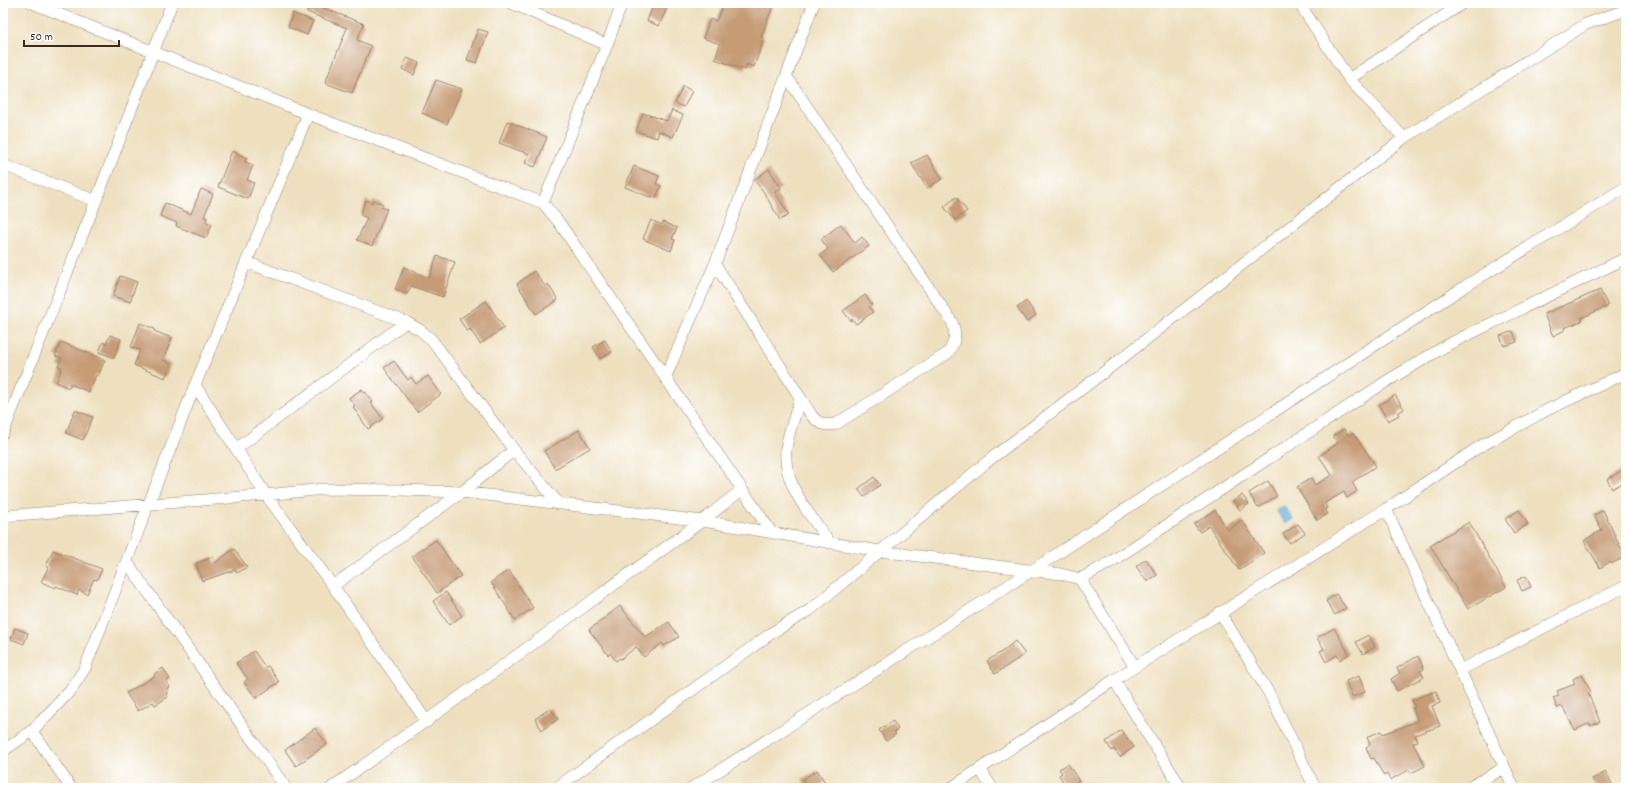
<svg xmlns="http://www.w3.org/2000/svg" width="1629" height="791" viewBox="0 0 1629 791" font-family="Dekko,sans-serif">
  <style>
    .water { fill: #67b7e2; stroke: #517080 }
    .building { fill: #c69c77 }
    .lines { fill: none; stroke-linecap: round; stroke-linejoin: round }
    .street-casing { stroke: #94856e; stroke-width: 12 }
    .street { stroke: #fff; stroke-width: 11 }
  </style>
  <rect width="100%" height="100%" fill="#fff"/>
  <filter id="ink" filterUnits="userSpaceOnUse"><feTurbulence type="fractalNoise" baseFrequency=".025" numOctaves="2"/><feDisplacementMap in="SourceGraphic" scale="8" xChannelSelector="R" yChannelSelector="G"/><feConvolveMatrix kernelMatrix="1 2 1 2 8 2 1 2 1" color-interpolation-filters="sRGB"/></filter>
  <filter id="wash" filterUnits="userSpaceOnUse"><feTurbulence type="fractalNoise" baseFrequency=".012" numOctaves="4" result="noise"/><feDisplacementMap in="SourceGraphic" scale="16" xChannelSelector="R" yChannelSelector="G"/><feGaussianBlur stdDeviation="0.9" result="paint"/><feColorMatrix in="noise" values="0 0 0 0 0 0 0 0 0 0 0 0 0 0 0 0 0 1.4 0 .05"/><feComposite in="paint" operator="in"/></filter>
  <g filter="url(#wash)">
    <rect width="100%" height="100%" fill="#eee0bf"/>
    <path class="water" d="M1284,506l9,13 -8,5 -8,-13z"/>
    <g id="blocks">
      <path class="building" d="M311,3l53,21 -7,16 14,6 -19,47 -27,-10 22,-55 -40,-16z
        M654,3h15l-10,23 -12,-5z
        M724,3h50l-13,34 3,1 -10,29 -7,-3 -2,6 -30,-11 5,-15 -17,-6 7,-19 6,2z
        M293,13l20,8 -6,14 -19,-8z
        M478,29l10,3 -11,31 -10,-3z
        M407,58l12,5 -5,12 -12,-6z
        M436,80l26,9 -15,35 -25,-11z
        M683,86l9,5 -8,16 -9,-4z
        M672,110l11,5 -10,22 -14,-6 -2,7 -21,-7 7,-18 24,8z
        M507,121l40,16 -12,30 -10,-4 4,-9 -30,-11z
        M232,151l15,7 -2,4 8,3 -6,15 7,3 -6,16 -30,-12z
        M927,155l15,24 -15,9 -16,-25z
        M634,166l25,10 -3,8 5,2 -5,12 -5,-2 -1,1 -25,-10z
        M769,169l12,19 -6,4 14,23 -9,5 -17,-29 -9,-11z
        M201,189l12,5 -9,23 3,1 -1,4 6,2 -6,14 -30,-12 1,-3 -17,-7 5,-13 26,11z
        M956,197l11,14 -12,9 -11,-13z
        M366,200l6,3 1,-3 10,4 -2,3 6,2 -15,37 -15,-6 10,-22 -7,-3z
        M651,220l11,5 1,-3 14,6 -5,11 3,1 -4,11 -28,-12z
        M841,224l14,19 7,-6 7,9 -36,26 -13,-17 8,-6 -7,-10z
        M437,256l18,6 -12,35 -32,-11 -4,8 -12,-5 9,-22 25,11z
        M534,271l11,15 3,-2 10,16 -22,14 -19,-30z
        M120,276l17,6 -7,20 -17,-6z
        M1600,290l8,16 -27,12 1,3 -18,7 1,2 -12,6 -9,-22z
        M865,295l7,10 -3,2 4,5 -17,12 -4,-5 -1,2 -8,-10z
        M486,301l18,27 -24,16 -10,-15 -3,2 -8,-12z
        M1026,301l10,14 -9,7 -10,-14z
        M140,323l15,6 -1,2 18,7 -9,22 8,4 -6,14 -31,-13 6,-15 -9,-3z
        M1513,331l4,11 -13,4 -4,-10z
        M110,335l11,4 -7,19 -15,-6 4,-10 3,2z
        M605,340l7,12 -12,7 -7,-12z
        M61,342l44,18 -7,16 -2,-1 -7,17 -19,-8 -1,4 -13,-6 6,-14 -4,-2 4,-8 -7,-2z
        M394,361l14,19 3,-3 5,7 12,-8 13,18 -24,18 -33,-44z
        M362,389l2,4 1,-1 8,10 -2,1 12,16 -15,10 -15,-22 2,-1 -6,-8z
        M1395,395l9,14 -6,4 1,2 -11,6 -9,-16z
        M75,410l18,7 -10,23 -17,-7z
        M1344,429l5,7 4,-3 23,33 -24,16 5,9 -10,7 -3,-6 -19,11 2,5 -2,1 3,5 -11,6 -20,-33 14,-9 4,7 17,-10 -13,-19 19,-13 -5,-7z
        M579,430l11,18 -35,21 -11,-18z
        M1626,468v13l-14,8 -5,-10z
        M874,477l6,8 -16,12 -6,-8z
        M1268,481l9,15 -19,12 -9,-15z
        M1242,495l7,9 -9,6 -7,-9z
        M1215,510l13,20 14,-10 22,33 -25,17 -30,-44 -9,6 -6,-8z
        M1519,510l9,14 -14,9 -9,-14z
        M1603,510l22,47 -14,7 -1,-2 -10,6 -16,-27 2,-1v-1l16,-9 -8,-15z
        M1469,522l37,65 -38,22 -38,-64z
        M1298,524l7,9 -15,10 -7,-9z
        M436,540l25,36 -24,17 -25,-37z
        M234,549l13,18 -10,6 -2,-3 -33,11 -6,-18 17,-6 2,6z
        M53,550l49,19 -5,11 -3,-1 -7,15 -8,-4 -2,5 -21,-9 -1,2 -14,-6 7,-14 -2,-2z
        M1146,559l11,16 -10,7 -11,-16z
        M509,570l24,38 -18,12 -24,-38z
        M1526,576l5,11 -9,4 -5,-11z
        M446,592l16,24 -13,9 -16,-24z
        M1336,594l10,14 -11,7 -9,-14z
        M620,606l25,31 24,-15 10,15 -15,9 -2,-3 -18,14 -8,-10 -15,12 -1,-1 -4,3 -6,-8 -2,2 -19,-25z
        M15,628l13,5 -4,11 -13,-5z
        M1334,628l15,26 -9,6 -3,-5 -11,7 -6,-11 4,-2 -7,-11z
        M1368,635l7,12 -12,7 -7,-12z
        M1015,641l10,13 -30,20 -8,-13 16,-10z
        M254,651l11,16 3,-1 11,16 -23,16 -12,-16 4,-3 -12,-16z
        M1418,656l6,13 -4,2 4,6 -27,14 -6,-12 9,-6 -3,-5z
        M163,668l7,11 -4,2 4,6 -3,1 2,3 -3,2 2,4 -13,8 -2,-3 -15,9 -12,-18 29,-17 -1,-2z
        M1582,674l9,18 -3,1 12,29 -10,4v-3l-15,7 -13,-24 -5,2 -4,-10 6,-2 -2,-5 18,-7 -2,-5z
        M1359,676l6,16 -13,5 -6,-16z
        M1436,691l4,12 -8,3 8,20 -25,9 3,6 -5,2 12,23 -14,7 -2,-3 -19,10 -3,-6 -3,2 -10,-18 -3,1 -5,-12 4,-2 -3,-8 14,-6 2,3 35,-13 -5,-13 2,-1 -3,-7z
        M550,708l8,11 -16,11 -7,-11z
        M893,721l5,8 -4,3 2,2 -10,7 -7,-11z
        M315,728l12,16 -31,22 -11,-16z
        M1121,730l13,17 -14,10 -6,-8 -2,2 -6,-9z
        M1068,764l11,17 -12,7 -8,-13 3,-2 -3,-4z
        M817,770l8,12 -9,6h-9l-5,-8z
        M1606,772l8,16h-17l-5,-9z"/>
    </g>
  </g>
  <g filter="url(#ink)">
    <use href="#blocks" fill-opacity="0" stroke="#94856e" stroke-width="1"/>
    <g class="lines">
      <g class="street-casing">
        <path id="street" d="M32,3l276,111 235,89 15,18 214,312
          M511,3l96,42
          M1299,3l50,76 55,59
          M1349,79l114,-76
          M3,165l93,36
          M543,203l64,-158 15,-42
          M246,262l160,60 14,8 12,10 82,110 45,54
          M715,264l97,152c7,8 13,10 24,8l112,-71c7,-11 9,-19 4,-31l-165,-245
          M665,378l50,-114 99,-261
          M195,385l71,110 67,91 94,136
          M800,399c-4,14 -10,29 -13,44 -8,38 23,71 43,100
          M3,433l93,-232 76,-198
          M236,449l170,-127
          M1386,509l128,279
          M3,516l263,-21 58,-6 76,1 62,2 241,29 176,30 182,23 19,5 55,88
          M127,562l159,226
          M1080,579l29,-16 278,-182 62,-37 177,-86
          M333,586l129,-94 52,-42
          M1220,612l50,83 45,93
          M1460,670l166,-84
          M1114,680l67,108
          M32,731l39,57
          M3,751l29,-20 38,-40 15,-23 110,-283 113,-271
          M980,769l12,19
          M331,788c91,-63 180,-128 269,-193 47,-35 96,-67 141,-105
          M556,788l217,-156 37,-22 178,-149 133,-102 257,-201 26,-20 182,-114 40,-14
          M692,788l339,-217 433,-284 162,-100
          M951,788l163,-108 272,-171 93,-62 70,-38 77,-36
          M1468,788l36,-20"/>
      </g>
      <use href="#street" class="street"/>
    </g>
  </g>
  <rect width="1629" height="791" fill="none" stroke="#fff" stroke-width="16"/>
  <path d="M24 40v6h95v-6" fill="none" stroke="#3b2a1e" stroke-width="2"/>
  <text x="30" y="40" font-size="12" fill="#3b2a1e" stroke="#ffffff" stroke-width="3" paint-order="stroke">50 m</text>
</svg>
